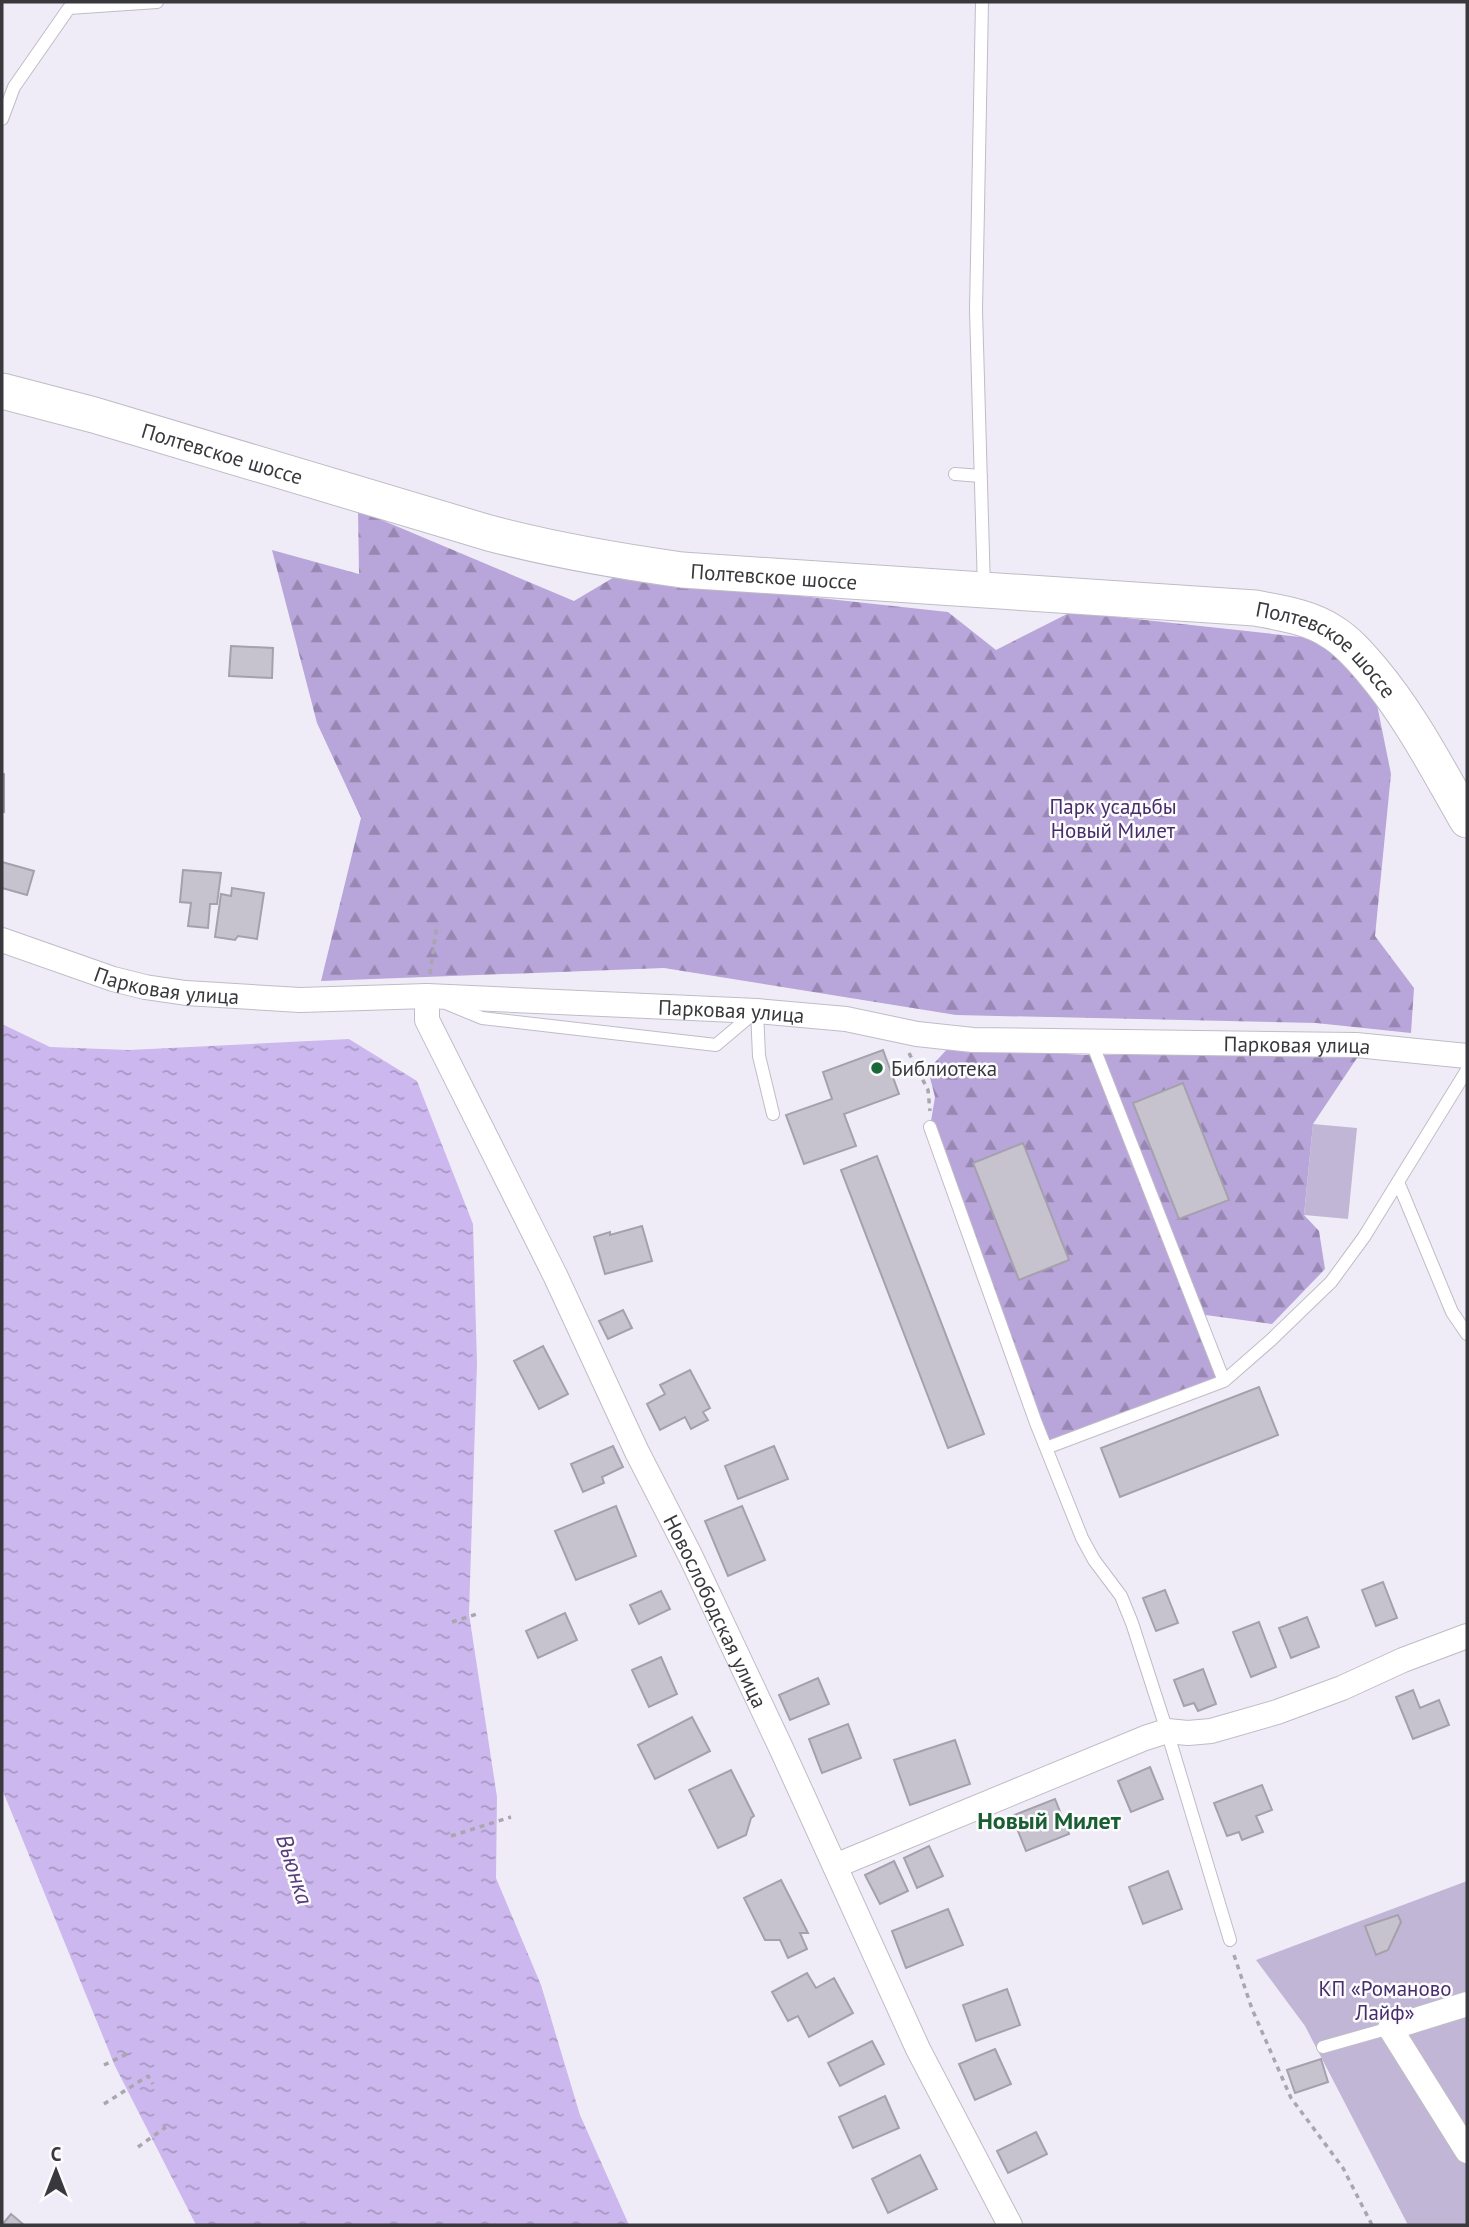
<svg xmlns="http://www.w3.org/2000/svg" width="1469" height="2227" viewBox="0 0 1469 2227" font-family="'PT Sans',sans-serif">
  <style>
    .green { fill: #c2b6d7 }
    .forest { fill: url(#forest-firs) }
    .water { fill: url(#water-ripples) }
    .building { fill: #c6c3ce; stroke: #a5a1ac; stroke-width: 2 }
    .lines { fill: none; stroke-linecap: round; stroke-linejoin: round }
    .lane-casing { stroke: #c0bcc7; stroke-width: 14 }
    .street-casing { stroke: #c0bcc7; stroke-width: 26 }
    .secondary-casing { stroke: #c0bcc7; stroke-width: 37 }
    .path { stroke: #a9a6ae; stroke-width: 3.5; stroke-dasharray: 5 5; stroke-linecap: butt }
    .lane { stroke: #fff; stroke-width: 12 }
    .street { stroke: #fff; stroke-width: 24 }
    .secondary { stroke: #fff; stroke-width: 35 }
    .poi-dot { fill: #1a6837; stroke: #fcfbfd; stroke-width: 2.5 }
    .labels { text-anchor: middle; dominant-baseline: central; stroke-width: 5; stroke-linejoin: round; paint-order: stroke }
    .street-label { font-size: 21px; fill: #39383c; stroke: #fcfbfd }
    .park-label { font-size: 21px; fill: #472c6b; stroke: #fcfbfd }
    .poi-label { font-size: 21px; fill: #39383c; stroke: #fcfbfd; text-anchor: start }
    .water-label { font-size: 23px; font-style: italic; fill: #573c7c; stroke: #fcfbfd }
    .quarter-label { font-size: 24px; font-weight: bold; fill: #1a5f33; stroke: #fcfbfd }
  </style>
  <defs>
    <pattern id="forest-firs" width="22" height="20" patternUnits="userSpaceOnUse" patternTransform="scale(1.75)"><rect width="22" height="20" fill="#b8a5da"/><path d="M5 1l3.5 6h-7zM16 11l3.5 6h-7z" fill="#9787b2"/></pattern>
    <pattern id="water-ripples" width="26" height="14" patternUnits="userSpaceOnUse" patternTransform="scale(1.75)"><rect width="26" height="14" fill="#ccb8ee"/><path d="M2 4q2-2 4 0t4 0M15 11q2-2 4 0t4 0" fill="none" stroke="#a797c2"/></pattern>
  </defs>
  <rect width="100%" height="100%" fill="#f0ecf7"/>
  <path class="green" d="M1313,1124l44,4 -9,91 -44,-4z
    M1467,1881v344h-59l-103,-199 -49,-66z"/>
  <path class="forest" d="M358,510l216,91 42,-25 332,36 48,38 75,-38 239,26 62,42 19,94 -16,162 39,52 -3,45 -95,-10 -360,-8 -292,-47 -343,13 40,-163 -44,-95 -45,-173 87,24z
    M949,1047l136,8h142l130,3 -44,66 -9,91 15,16 6,38 -53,55 -74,-10 26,67 -178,67 -116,-321 5,-30 -7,-27z"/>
  <path class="water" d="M2,1024l48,23 79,3 220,-11 68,42 56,143 4,139 -8,251 28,183 -1,81 45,107 39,130 49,110h-433l-81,-159 -113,-277z"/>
  <path class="building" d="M231,646l42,2 -1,30 -43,-2z
    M2,774h2v38h-2z
    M2,862l32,9 -7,24 -25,-7z
    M183,870l38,3 -4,31h-7l-2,24 -20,-2 3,-23 -11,-1z
    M232,888l32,5 -7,46 -19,-3 -3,4 -20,-3 6,-43 10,2z
    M883,1050l16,44 -55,20 12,32 -52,18 -18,-49 46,-16 -9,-27z
    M1183,1083l46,117 -50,19 -46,-116z
    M1023,1143l46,117 -50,20 -46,-117z
    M877,1156l107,278 -36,14 -107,-278z
    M642,1226l10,35 -47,13 -11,-37 16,-5v3z
    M623,1310l9,18 -24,11 -9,-18z
    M543,1346l25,48 -29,15 -25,-48z
    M690,1370l20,38 -7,4 5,8 -17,9 -6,-12 -25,13 -13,-26 18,-10 -5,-9z
    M1259,1387l19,48 -158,62 -19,-49z
    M613,1446l10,21 -21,10 2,6 -21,9 -12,-28z
    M774,1446l14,33 -50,20 -13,-33z
    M616,1506l20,50 -60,24 -21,-49z
    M742,1506l23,54 -37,16 -23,-55z
    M1383,1582l14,36 -21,8 -14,-36z
    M1165,1590l13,33 -22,8 -13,-33z
    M661,1591l9,18 -31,15 -9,-19z
    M565,1613l12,27 -39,18 -12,-27z
    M1307,1617l12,30 -28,11 -12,-30z
    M1259,1622l17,45 -25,10 -18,-45z
    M661,1657l16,37 -28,13 -17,-37z
    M1203,1669l13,35 -18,7 -4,-8 -10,3 -10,-26z
    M818,1678l11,26 -39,16 -11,-25z
    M1413,1690l7,18 19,-8 10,25 -36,14 -17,-42z
    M692,1717l18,34 -55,28 -17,-34z
    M848,1724l13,34 -39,15 -13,-34z
    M955,1740l15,44 -60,21 -16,-45z
    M1150,1767l13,32 -32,13 -13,-31z
    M731,1770l23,46 -3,2 -5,17 -28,13 -29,-58z
    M1262,1785l10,25 -16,6 7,16 -21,8 -3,-8 -12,4 -13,-33z
    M1055,1799l14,35 -43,17 -14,-35z
    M929,1846l14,30 -26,12 -13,-30z
    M894,1861l14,30 -28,13 -15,-29z
    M1168,1871l14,38 -39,15 -14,-37z
    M781,1880l27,53h-8l7,16 -19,9 -8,-18h-15l-21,-42z
    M948,1909l15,36 -57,23 -14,-37z
    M1398,1915l3,7 -13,28 -12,5 -11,-29z
    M807,1973l9,15 18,-10 19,35 -44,24 -11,-21 -10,5 -16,-29z
    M1007,1989l13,36 -44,16 -13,-36z
    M872,2041l12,23 -44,22 -12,-23z
    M995,2049l16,35 -36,16 -16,-36z
    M1321,2059l7,23 -33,11 -8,-23z
    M885,2096l14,32 -46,20 -14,-31z
    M1036,2132l11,22 -39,19 -11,-22z
    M920,2155l17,34 -49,24 -16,-34z
    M11,2214l13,11h-22z"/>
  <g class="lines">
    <g class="lane-casing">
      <path id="lane" d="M982,2l-6,308 8,279
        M2,119l12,-32 55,-79 88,-6
        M955,474l26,2
        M448,1004l34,14 234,27 38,-32
        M757,1011l2,45 14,58
        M1092,1043l132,338
        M930,1127l106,296 46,115 12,22 27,36 11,27 35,108 63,209
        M1398,1182l54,130 15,22
        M1046,1448l178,-67 47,-41 60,-58 33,-45 103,-167
        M1323,2047l67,-19"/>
    </g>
    <g class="street-casing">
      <g id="street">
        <path id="s1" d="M2,940l111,39 32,8 41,6 114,7 127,-4 330,15 89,8 71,15 56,6 383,5 111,11"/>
        <path id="s2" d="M427,996v24l128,255 82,177 53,103 92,195 136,299 92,176"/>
        <path d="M835,1866l310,-128 22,-7 21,2 23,-2 66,-19 65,-24 61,-28 64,-24"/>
        <path d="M1467,2004l-77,24 77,123"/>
      </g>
    </g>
    <g class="secondary-casing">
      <g id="secondary">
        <path id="s3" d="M2,391l92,24 395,118c64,17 128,28 193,37l573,38c26,5 55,9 77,24 15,9 28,24 39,37 39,46 66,99 96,151"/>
      </g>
    </g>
    <path class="path" d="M430,974l7,-50
      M909,1053l19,37 2,21
      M452,1622l25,-8
      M451,1836l60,-19
      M1234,1955l18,54 39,89 52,70 29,57
      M104,2065l25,-12
      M104,2104l44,-28 5,8
      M138,2147l28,-20"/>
    <use href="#lane" class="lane"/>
    <use href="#street" class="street"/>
    <use href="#secondary" class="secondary"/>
  </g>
  <circle class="poi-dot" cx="877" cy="1068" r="7"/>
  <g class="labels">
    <g class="street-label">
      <text stroke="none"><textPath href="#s3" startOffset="229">Полтевское шоссе</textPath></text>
      <text stroke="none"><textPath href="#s3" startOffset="796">Полтевское шоссе</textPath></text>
      <text stroke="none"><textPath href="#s3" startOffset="1363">Полтевское шоссе</textPath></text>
      <text stroke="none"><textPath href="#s1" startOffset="172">Парковая улица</textPath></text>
      <text stroke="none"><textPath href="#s1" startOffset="738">Парковая улица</textPath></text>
      <text stroke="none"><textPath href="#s1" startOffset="1306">Парковая улица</textPath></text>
      <text stroke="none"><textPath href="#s2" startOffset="682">Новослободская улица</textPath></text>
    </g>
    <g class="park-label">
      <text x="1113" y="806">Парк усадьбы<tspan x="1113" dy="24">Новый Милет</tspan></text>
      <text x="1385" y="1988">КП «Романово<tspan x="1385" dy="24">Лайф»</tspan></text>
    </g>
    <g class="poi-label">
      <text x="891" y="1068">Библиотека</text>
    </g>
    <g class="water-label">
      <text transform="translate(295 1869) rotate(72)">Вьюнка</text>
    </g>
    <g class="quarter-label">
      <text x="1049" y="1820">Новый Милет</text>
    </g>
  </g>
  <rect width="1469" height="2227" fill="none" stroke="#39383c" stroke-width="7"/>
  <g transform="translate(56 2171)" stroke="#fcfbfd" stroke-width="5" paint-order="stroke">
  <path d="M0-5L12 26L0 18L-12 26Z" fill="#39383c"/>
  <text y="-10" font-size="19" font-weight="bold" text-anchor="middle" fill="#39383c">С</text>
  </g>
</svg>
